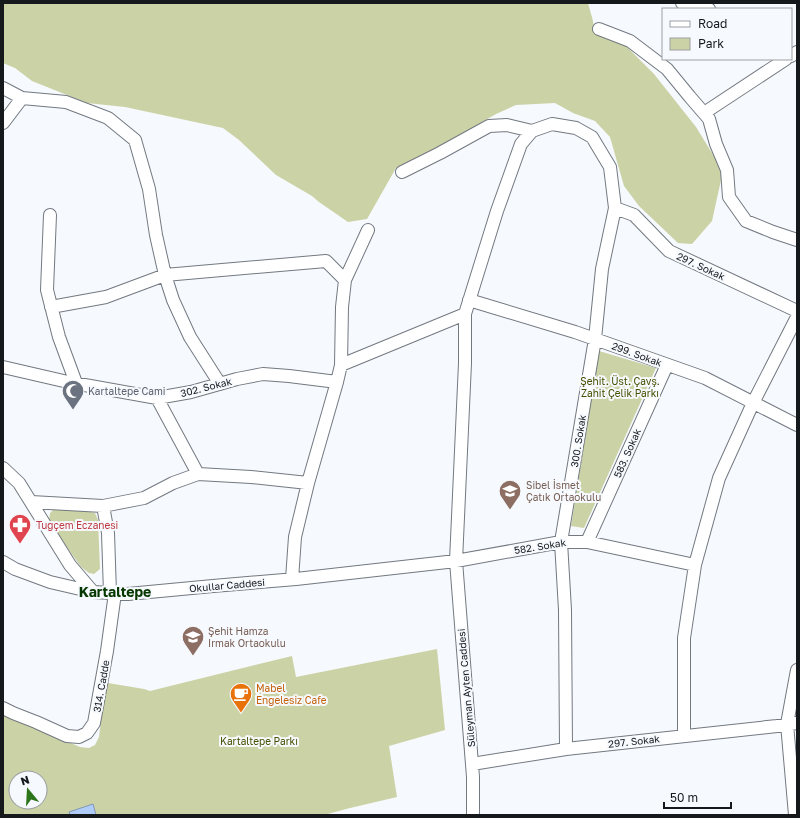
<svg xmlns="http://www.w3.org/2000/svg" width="800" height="818" viewBox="0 0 800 818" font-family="'Golos Text',sans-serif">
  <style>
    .green { fill: #cbd2a5; fill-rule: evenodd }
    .water { fill: #afcdf8; stroke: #8197b6 }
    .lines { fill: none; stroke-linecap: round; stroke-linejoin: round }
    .minor-casing { stroke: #727981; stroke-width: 14 }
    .minor { stroke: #fff; stroke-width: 12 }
    .labels { text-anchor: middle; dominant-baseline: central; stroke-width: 4; stroke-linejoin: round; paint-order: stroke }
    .street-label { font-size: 10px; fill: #16191c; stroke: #f6f9fd }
    .park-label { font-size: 10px; fill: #484f00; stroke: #f6f9fd }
    .worship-label { font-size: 10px; fill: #5b616d; stroke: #f6f9fd; text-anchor: start }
    .education-label { font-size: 10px; fill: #785e54; stroke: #f6f9fd; text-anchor: start }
    .health-label { font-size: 10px; fill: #be3a42; stroke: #f6f9fd; text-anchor: start }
    .food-label { font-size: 10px; fill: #c56008; stroke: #f6f9fd; text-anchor: start }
    .district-label { font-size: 14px; font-weight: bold; fill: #073800; stroke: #f6f9fd }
  </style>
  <rect width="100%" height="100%" fill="#f6f9fd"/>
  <path class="green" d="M3,3h585l5,18 2,13 29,10 30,30 42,53 27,44 -11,50 -20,23 -14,-1 -39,-37 -15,-20 -14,-49 -15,-16 -22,-8 -18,-10 -39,2 -20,9 -86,50 -14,4 -29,51 -19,3 -29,-20 -7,-6 -36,-21 -37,-35 -16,-12 -98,-21 -38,-4 -55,-22 -17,-13 -12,-5z
    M599,351l57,17 -72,160 -13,-2z
    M67,507l28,6 3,7 2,49 -6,5 -5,-1 -8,-6 -32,-45 1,-9 3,-3z
    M437,649l8,81 -56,16 8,51 -47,11 -26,7h-321v-101l77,33 9,1 6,-3 4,-8 3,-24 6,-30 36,6 6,2 142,-35 4,21zM16,778h24v24h-24z"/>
  <path class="water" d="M93,804l3,11h-26l-1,-3z"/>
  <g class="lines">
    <g class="minor-casing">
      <path id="minor" d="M682,3l27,6
        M599,29l31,12 37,28 23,28 19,22 7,25 11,26 2,27 17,24 27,11 24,8
        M791,56l6,-4
        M3,88l19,10 44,4 42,16 27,22 14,49 7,46 9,40 8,25 17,37 30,47
        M704,113l82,-54
        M3,123l19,-25
        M402,172l38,-19 49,-27 18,-1 25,6
        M615,208l19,7 35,36 128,60
        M50,215l-3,75 12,47 17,46
        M469,300l106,32 130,46 92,47
        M51,307l55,-10 59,-22 161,-14 19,19
        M341,365l124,-51
        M3,367l65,15 89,16 34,-6 46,-13 26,-5 26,2 48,6
        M157,398l41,76
        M3,468l16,15 51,82 23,27
        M31,502l72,4 41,-8 29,-15 25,-9 53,3 57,6
        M103,506l5,27 2,60
        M587,542l80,-177
        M3,562l12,7 35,13 43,10 35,2 85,-8 83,-7 160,-18 105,-19h26l108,23
        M292,579l3,-42 13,-54 29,-101 4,-17 1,-58 3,-27 23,-50
        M3,708l10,5 23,9 31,14 12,1 8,-4 7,-10 13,-72 8,-58
        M684,736v-98l11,-73 24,-87 34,-75 44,-86
        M472,764l94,-15 211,-23 20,-3
        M473,815v-38l-17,-216 9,-198v-49l32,-103 24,-67 11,-13 20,-7 24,4 16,9 18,30 5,41 -13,61 -7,70 -34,203 4,68 1,139
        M795,815l-8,-91 10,-54"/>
    </g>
    <use href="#minor" class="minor"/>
  </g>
  <defs>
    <g id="mosque-pin" transform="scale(1.15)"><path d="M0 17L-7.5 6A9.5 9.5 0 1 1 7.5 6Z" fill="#6b7280" stroke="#f6f9fd"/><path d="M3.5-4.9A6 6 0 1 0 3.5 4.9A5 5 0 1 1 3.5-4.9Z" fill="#fff"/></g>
    <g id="school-pin" transform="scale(1.15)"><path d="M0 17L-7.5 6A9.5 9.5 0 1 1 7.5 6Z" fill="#8d6e63" stroke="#f6f9fd"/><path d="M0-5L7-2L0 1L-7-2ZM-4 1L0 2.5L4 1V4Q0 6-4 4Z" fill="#fff"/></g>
    <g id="pharmacy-pin" transform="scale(1.15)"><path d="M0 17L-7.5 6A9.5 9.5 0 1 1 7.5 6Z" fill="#e0444e" stroke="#f6f9fd"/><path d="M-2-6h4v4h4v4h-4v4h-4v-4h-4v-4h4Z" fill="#fff"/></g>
    <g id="cafe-pin" transform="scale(1.15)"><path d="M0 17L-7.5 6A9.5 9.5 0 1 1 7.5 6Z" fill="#e8710a" stroke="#f6f9fd"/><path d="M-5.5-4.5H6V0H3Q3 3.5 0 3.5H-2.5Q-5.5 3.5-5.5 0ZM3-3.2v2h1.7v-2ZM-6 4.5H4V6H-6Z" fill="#fff"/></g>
  </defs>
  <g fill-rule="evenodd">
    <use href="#mosque-pin" x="73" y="391"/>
    <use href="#school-pin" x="510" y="491"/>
    <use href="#pharmacy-pin" x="20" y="525"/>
    <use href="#school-pin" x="193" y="637"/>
    <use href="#cafe-pin" x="241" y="694"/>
  </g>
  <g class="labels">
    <g class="street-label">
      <text transform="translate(701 266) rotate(25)">297. Sokak</text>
      <text transform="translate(637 354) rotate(20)">299. Sokak</text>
      <text transform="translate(206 387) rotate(-14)">302. Sokak</text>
      <text transform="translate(578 441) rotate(-81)">300. Sokak</text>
      <text transform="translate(627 453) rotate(-66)">583. Sokak</text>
      <text transform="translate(540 546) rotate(-9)">582. Sokak</text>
      <text transform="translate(227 585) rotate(-5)">Okullar Caddesi</text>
      <text transform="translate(101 686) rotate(-80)">314. Cadde</text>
      <text transform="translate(466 688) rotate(-95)">Süleyman Ayten Caddesi</text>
      <text transform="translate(634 741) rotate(-6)">297. Sokak</text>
    </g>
    <g class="park-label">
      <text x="620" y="381">Şehit. Üst. Çavş.<tspan x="620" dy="12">Zahit Çelik Parkı</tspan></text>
      <text x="259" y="741">Kartaltepe Parkı</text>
    </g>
    <g class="worship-label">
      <text x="88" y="391">Kartaltepe Cami</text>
    </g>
    <g class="education-label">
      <text x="526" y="485">Sibel İsmet<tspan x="526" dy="12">Çatık Ortaokulu</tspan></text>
      <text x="208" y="631">Şehit Hamza<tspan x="208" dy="12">Irmak Ortaokulu</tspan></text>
    </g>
    <g class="health-label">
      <text x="36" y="525">Tuğçem Eczanesi</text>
    </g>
    <g class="food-label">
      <text x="256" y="688">Mabel<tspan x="256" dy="12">Engelesiz Cafe</tspan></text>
    </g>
    <g class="district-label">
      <text x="115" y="591">Kartaltepe</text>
    </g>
  </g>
  <rect width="800" height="818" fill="none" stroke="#16191c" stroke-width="8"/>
  <rect x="662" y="8" width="130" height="52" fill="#f6f9fd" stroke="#9c9fa3"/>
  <rect x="670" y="21" width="20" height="6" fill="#ffffff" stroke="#9c9fa3"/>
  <text x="698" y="28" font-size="12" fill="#16191c">Road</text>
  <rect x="670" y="38" width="20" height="12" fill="#cbd2a5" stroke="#9c9fa3"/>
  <text x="698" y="48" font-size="12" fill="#16191c">Park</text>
  <g transform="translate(28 790) rotate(342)"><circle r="19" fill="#f6f9fd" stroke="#9c9fa3"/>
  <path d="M0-3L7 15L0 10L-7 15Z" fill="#2c751a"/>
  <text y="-6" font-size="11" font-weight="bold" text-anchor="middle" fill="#16191c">N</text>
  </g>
  <path d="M664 802v6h67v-6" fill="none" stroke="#16191c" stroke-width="2"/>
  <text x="670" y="802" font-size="12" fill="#16191c" stroke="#f6f9fd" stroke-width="3" paint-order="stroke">50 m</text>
</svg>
